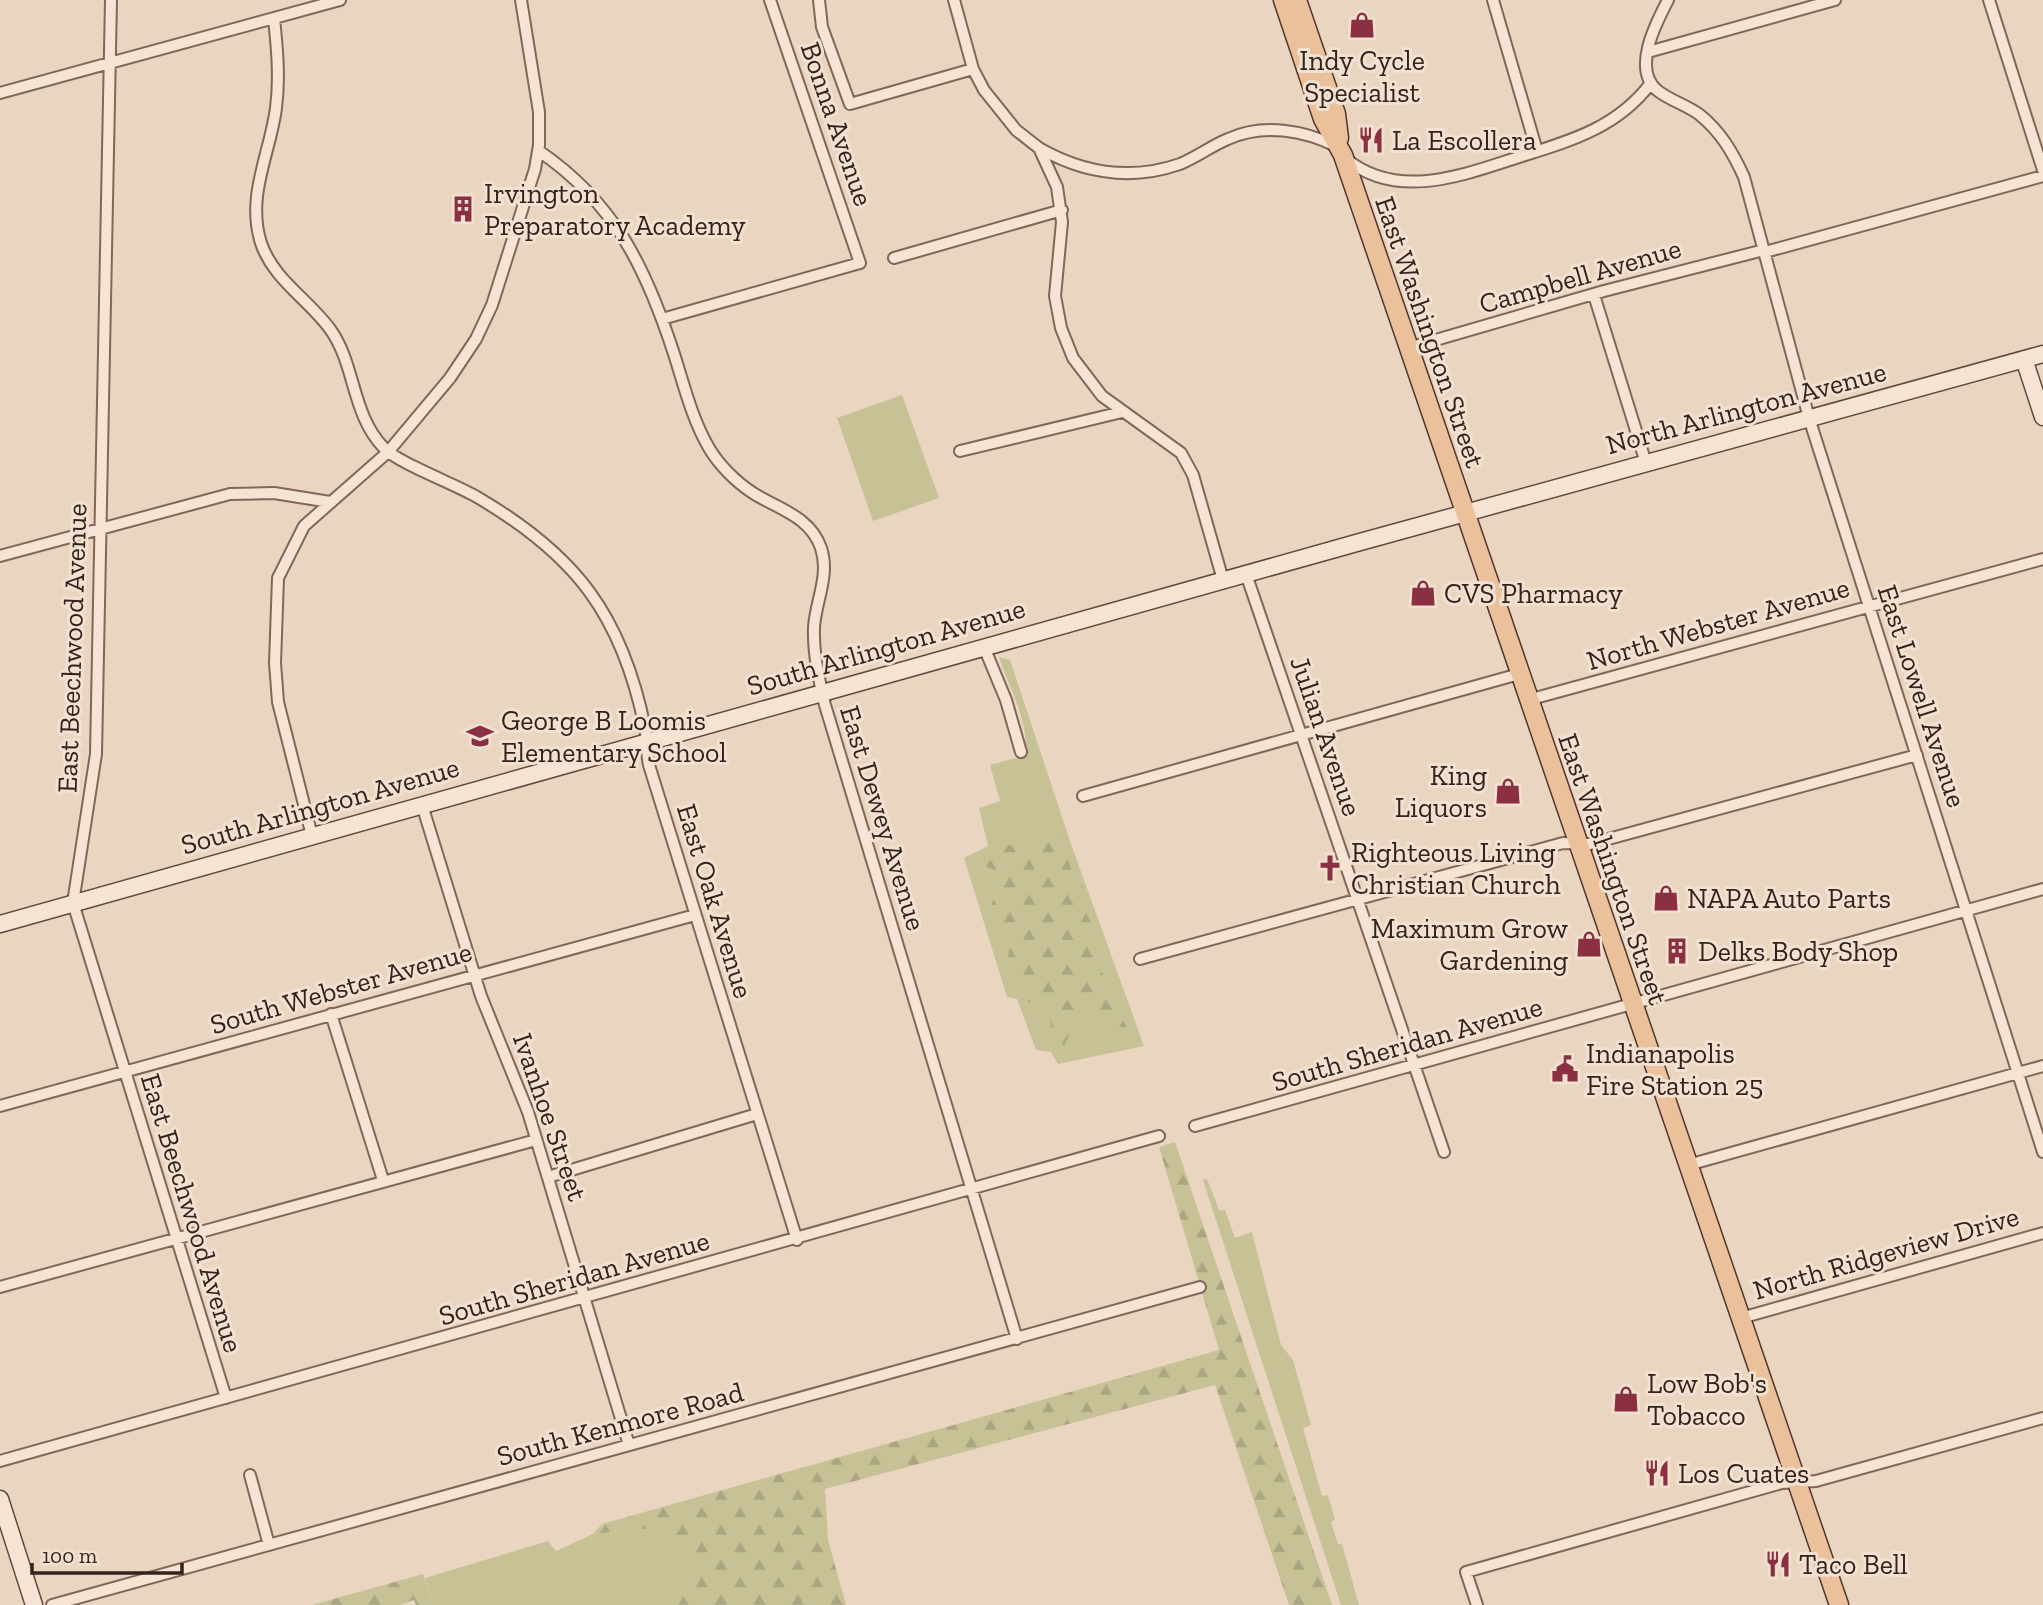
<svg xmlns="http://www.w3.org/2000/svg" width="2043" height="1605" viewBox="0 0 2043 1605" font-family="'Zilla Slab',serif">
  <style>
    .grass { fill: #c6c296 }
    .forest { fill: url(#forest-firs) }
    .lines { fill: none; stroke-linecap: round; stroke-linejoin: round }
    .street-casing { stroke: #81665a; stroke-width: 14 }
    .secondary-casing { stroke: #63483d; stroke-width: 19 }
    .primary-casing { stroke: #4f362e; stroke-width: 21 }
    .street { stroke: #f5e4d3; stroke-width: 10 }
    .secondary { stroke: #f5e4d3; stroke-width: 16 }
    .primary { stroke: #ebc19b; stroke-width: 18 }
    .labels { text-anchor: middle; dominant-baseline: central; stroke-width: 6; stroke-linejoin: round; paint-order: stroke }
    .poi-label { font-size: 28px; fill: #32231d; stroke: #f2e1d0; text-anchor: start }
    .street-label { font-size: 28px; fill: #32231d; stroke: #f2e1d0 }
  </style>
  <defs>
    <pattern id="forest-firs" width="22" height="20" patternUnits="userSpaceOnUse" patternTransform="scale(1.75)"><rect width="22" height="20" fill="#c6c296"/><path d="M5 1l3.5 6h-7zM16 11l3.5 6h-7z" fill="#aba681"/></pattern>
  </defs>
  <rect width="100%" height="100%" fill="#ead5c1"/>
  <path class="grass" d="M902,395l37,103 -66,23 -36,-103z
    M999,657l11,3 61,184 73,202 -86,18 -7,-12 -15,-2 -19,-51 -10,-2 -43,-139 24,-12 -9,-38 21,-7 -10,-36 36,-10c1,-40 -15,-62 -27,-98z
    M1207,1179l12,31h6l10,28 17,-6 29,113 12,15 18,65 -8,3 19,68 6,-1 7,25 -4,2 7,22h4l17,61h-18l-138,-425z
    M652,1528l27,19 21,21 -22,37h-245l-8,-27 123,-37 8,10 37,-17z"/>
  <path class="forest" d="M1060,823l11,46 15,22 1,24 16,30 -3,22 32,73 -51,-28 -22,44 -16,-63 -14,10 -25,-29 7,-32 -24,-22 14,-47 -24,-10 17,-19 47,4z
    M1175,1142l157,463h-43l-74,-220 -390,104 3,51 18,65h-168l22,-37 -21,-21 -27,-19 -59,6 9,-10 617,-174 -60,-203z
    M423,1574l10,31h-17l-2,-5 -14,5h-88z"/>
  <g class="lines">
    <g class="street-casing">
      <path id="street" d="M111,0l-15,754 -23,149 153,495
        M819,0l3,27 28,77 123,-35
        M954,0l19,69 11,21 32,40 23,18 18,39 5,35 -7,74 6,32 12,30 29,38 79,57 12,22 30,105
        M1493,0l44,151
        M1668,0c-12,23 -37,70 -10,91 13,10 29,14 42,24 21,17 33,38 44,62l65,241 234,734
        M1989,0l54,170
        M274,18c3,30 6,59 2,90 -6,46 -30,88 -15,135 12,36 47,56 69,86 26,36 21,85 54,119 14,15 71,36 93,49 99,58 145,118 168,231 3,12 1,24 4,37l148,475
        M1648,52l187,-52
        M0,93l340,-93
        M1039,148c44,25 92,33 141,16 17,-7 31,-18 48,-25 35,-16 76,-9 110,8
        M539,151c76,52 107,117 135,203 10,31 18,65 35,94 10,17 27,34 44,45 25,16 57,23 68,55 9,27 -5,52 -7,79 -1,26 5,53 11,78l192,634
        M1346,159c52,42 117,16 173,-2 51,-16 98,-29 132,-74
        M1765,252l278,-76
        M894,258l168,-48
        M1594,295l52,168
        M662,319l198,-56 -90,-263
        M1408,348l196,-57 160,-41
        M960,451l162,-39
        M0,556l230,-62 44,-1 56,9
        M1246,574l198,578
        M984,647l22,53 15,52
        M1528,700l515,-141
        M1083,796l436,-122
        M422,805l59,191 47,116 101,333
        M312,836l-34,-134 -3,-39 3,-85 26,-52 84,-74 62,-74 26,-39 16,-34 43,-136 4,-24v-33l-18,-112
        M1140,959l423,-116 27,1 327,-89
        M331,1014l52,166
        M0,1106l695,-191
        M1195,1126l848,-237
        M1688,1165l355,-99
        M548,1177l209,-63
        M0,1287l536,-147
        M1741,1318l302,-85
        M0,1461l1159,-325
        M250,1475l19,70
        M52,1605l1148,-318
        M1477,1605l-11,-33 316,-89 34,-2 227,-63"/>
    </g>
    <g class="secondary-casing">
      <path id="secondary" d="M2024,359l19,58
        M0,924l1360,-382 683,-188
        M0,1499l34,106"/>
    </g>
    <g class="primary-casing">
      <path id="primary" d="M1283,0l40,119 20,36 496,1450
        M1297,0l39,114 3,24"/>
    </g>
    <use href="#street" class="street"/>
    <use href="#secondary" class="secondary"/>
    <use href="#primary" class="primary"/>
  </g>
  <defs>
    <g id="shop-bare" transform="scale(2.1)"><path d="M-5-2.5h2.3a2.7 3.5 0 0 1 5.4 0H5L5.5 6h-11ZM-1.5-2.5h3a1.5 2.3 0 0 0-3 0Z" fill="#8b2f43" stroke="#f2e1d0" stroke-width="2.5" paint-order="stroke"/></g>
    <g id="restaurant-bare" transform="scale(2.1)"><path d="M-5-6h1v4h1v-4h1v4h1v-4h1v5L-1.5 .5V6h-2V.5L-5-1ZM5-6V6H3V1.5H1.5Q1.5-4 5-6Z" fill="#8b2f43" stroke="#f2e1d0" stroke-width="2.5" paint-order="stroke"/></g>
    <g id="building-bare" transform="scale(2.1)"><path d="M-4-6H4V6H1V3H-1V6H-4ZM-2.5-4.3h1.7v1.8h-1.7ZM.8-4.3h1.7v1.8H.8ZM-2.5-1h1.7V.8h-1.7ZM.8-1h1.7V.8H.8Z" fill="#8b2f43" stroke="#f2e1d0" stroke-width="2.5" paint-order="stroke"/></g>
    <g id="school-bare" transform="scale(2.1)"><path d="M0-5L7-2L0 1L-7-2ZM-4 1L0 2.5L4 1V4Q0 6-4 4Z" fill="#8b2f43" stroke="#f2e1d0" stroke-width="2.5" paint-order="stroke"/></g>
    <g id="church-bare" transform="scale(2.1)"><path d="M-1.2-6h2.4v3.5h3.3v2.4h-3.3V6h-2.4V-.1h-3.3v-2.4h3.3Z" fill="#8b2f43" stroke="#f2e1d0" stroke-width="2.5" paint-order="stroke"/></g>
    <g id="civic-bare" transform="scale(2.1)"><path d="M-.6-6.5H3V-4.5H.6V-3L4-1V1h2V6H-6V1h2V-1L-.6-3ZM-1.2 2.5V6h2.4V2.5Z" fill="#8b2f43" stroke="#f2e1d0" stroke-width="2.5" paint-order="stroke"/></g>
  </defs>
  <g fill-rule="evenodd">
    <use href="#shop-bare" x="1362" y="25"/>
    <use href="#restaurant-bare" x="1371" y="140"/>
    <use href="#building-bare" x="463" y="209"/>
    <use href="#shop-bare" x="1423" y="593"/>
    <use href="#school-bare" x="480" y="736"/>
    <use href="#shop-bare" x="1508" y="791"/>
    <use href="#church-bare" x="1330" y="868"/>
    <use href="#shop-bare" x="1666" y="898"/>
    <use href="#shop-bare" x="1589" y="944"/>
    <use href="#building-bare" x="1677" y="951"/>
    <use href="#civic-bare" x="1565" y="1069"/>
    <use href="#shop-bare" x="1626" y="1399"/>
    <use href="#restaurant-bare" x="1657" y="1473"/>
    <use href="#restaurant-bare" x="1778" y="1564"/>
  </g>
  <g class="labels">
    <g class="poi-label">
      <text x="1362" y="60" text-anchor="middle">Indy Cycle<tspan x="1362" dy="32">Specialist</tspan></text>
      <text x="1392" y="140">La Escollera</text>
      <text x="484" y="193">Irvington<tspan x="484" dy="32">Preparatory Academy</tspan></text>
      <text x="1444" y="593">CVS Pharmacy</text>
      <text x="501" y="720">George B Loomis<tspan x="501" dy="32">Elementary School</tspan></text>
      <text x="1487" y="775" text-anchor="end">King<tspan x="1487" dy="32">Liquors</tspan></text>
      <text x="1351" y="852">Righteous Living<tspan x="1351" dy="32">Christian Church</tspan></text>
      <text x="1687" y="898">NAPA Auto Parts</text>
      <text x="1568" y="928" text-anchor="end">Maximum Grow<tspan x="1568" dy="32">Gardening</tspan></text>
      <text x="1698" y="951">Delks Body Shop</text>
      <text x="1586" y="1053">Indianapolis<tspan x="1586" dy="32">Fire Station 25</tspan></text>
      <text x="1647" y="1383">Low Bob's<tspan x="1647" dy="32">Tobacco</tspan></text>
      <text x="1678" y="1473">Los Cuates</text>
      <text x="1799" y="1564">Taco Bell</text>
    </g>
    <g class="street-label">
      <text transform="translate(837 124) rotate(71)">Bonna Avenue</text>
      <text transform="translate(1580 276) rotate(-16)">Campbell Avenue</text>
      <text transform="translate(1430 332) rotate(71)">East Washington Street</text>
      <text transform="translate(1746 408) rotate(-15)">North Arlington Avenue</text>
      <text transform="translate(1718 624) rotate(-16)">North Webster Avenue</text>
      <text transform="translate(886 647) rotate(-16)">South Arlington Avenue</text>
      <text transform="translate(72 648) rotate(-88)">East Beechwood Avenue</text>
      <text transform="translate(1922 696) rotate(72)">East Lowell Avenue</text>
      <text transform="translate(1326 736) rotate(71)">Julian Avenue</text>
      <text transform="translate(320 806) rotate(-16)">South Arlington Avenue</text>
      <text transform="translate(883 818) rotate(73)">East Dewey Avenue</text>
      <text transform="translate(1613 869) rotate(71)">East Washington Street</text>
      <text transform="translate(715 901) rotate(73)">East Oak Avenue</text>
      <text transform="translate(341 988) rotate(-16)">South Webster Avenue</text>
      <text transform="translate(1407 1044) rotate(-16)">South Sheridan Avenue</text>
      <text transform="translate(550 1117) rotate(71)">Ivanhoe Street</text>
      <text transform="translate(192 1213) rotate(73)">East Beechwood Avenue</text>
      <text transform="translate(1886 1253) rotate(-16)">North Ridgeview Drive</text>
      <text transform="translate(574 1278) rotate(-16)">South Sheridan Avenue</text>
      <text transform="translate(620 1424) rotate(-15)">South Kenmore Road</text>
    </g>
  </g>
  <path d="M32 1563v10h150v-10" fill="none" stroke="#32231d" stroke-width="3.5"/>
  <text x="42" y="1563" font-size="21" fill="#32231d" stroke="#f2e1d0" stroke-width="5" paint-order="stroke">100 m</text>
</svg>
